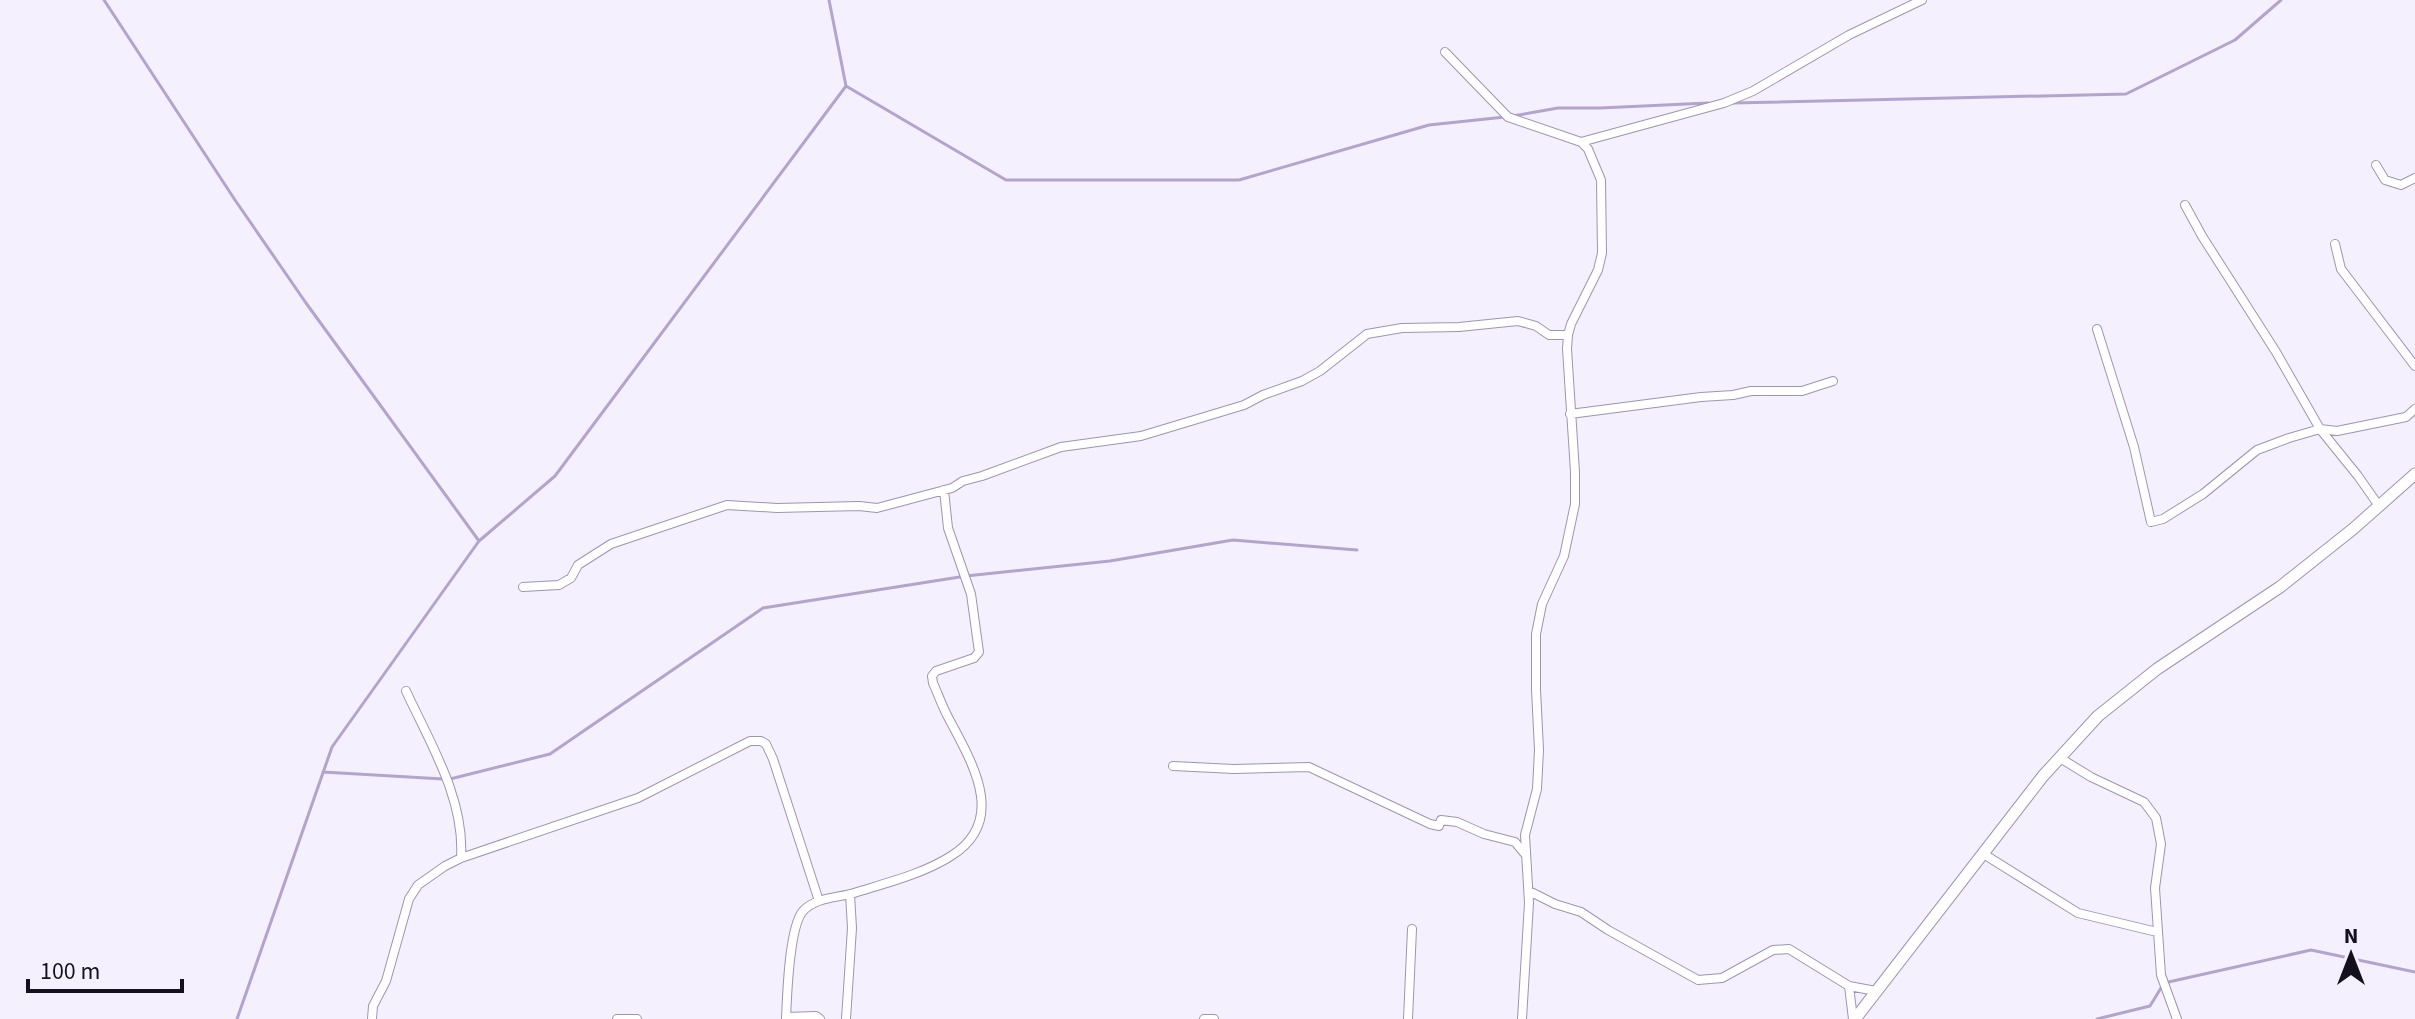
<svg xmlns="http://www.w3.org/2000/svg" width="2415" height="1019" viewBox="0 0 2415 1019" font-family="'Source Sans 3',sans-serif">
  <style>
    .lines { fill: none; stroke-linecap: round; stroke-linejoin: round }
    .stream { stroke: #b3a4cd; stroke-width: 3 }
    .minor-casing { stroke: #9e94b2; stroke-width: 10 }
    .secondary-casing { stroke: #9e94b2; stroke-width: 13 }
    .minor { stroke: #fff; stroke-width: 8 }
    .secondary { stroke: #fff; stroke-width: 11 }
  </style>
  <rect width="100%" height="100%" fill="#f5f0fe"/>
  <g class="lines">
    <path class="stream" d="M104,0l131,200 71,103 173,238
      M846,86l160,94h233l190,-55 76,-8
      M1732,103l394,-9 109,-54 46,-40
      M1513,116l45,-8h42l108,-5
      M323,772l120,7
      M450,779l100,-25 213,-146 203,-32 144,-15 123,-21 124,10
      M237,1019l95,-272 147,-206 76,-65 291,-390 -17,-86
      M2097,1019l53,-13 14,-23 147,-33 104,22"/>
    <g class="minor-casing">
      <path id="minor" d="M1445,52l63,65 73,25 7,7 13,31 1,73 -4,17 -27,54 -3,11 -1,14 8,123v32l-11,52 -22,48 -6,30v55l3,61 -2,39 -12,46 4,68 -7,116
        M1581,142l143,-39 29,-12 96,-56 73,-35
        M2376,165l9,15 16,5 14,-7
        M2185,205l17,31 74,116 44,77 38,47 21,30
        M2335,244l6,25 74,97
        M2097,329l37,118 17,75 12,-3 40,-25 54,-44 32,-12 31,-9 17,2 69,-14 9,-8
        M1570,414l131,-17 32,-2 18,-4h51l31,-10
        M523,587l36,-2 12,-7 7,-13 33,-21 116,-39 50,3 82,-2 18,2 75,-20 11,-7 19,-5 79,-29 80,-11 103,-31 19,-10 39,-14 18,-10 47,-37 35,-6 57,-1 59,-6 18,5 13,9h19
        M2060,758l31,19 53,25 12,16 5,26 -6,44 6,87 16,44
        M1173,766l61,3 75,-2 121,57 9,2 2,-6 16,2 27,12 31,8 10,12
        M1982,853l96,60 79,19
        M461,858l177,-60 112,-57h11l5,3 7,15 46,142
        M1529,891l26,13 26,8 27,18 90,50 24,-2 51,-28 16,-1 60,37 27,5
        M1849,986l4,33
        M786,1017l30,-1 4,3
        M372,1019l1,-13 13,-25 23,-82 9,-14 27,-19 16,-8c4,-59 -31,-115 -55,-167
        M617,1019h20
        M786,1019c1,-23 3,-92 17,-108 13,-14 35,-13 51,-18 32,-10 69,-19 97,-37 58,-36 20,-95 -3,-139 -6,-11 -10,-23 -15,-34l-1,-7 4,-5 38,-13 5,-6 -8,-58 -23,-66 -4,-38
        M846,1019l6,-91 -2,-34
        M1204,1019h10
        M1408,1019l4,-90"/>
    </g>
    <g class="secondary-casing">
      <path id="secondary" d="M1855,1019l188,-243 55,-60 59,-47 123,-82 73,-58 62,-55"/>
    </g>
    <use href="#minor" class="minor"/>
    <use href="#secondary" class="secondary"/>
  </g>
  <g transform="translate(2351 955)" stroke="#f5f0fe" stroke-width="6" paint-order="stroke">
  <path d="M0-6L14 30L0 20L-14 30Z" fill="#15111c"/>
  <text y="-12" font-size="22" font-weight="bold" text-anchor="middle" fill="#15111c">N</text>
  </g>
  <path d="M28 979v12h154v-12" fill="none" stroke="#15111c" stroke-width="4"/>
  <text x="40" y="979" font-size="24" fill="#15111c" stroke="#f5f0fe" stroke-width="6" paint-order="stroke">100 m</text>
</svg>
